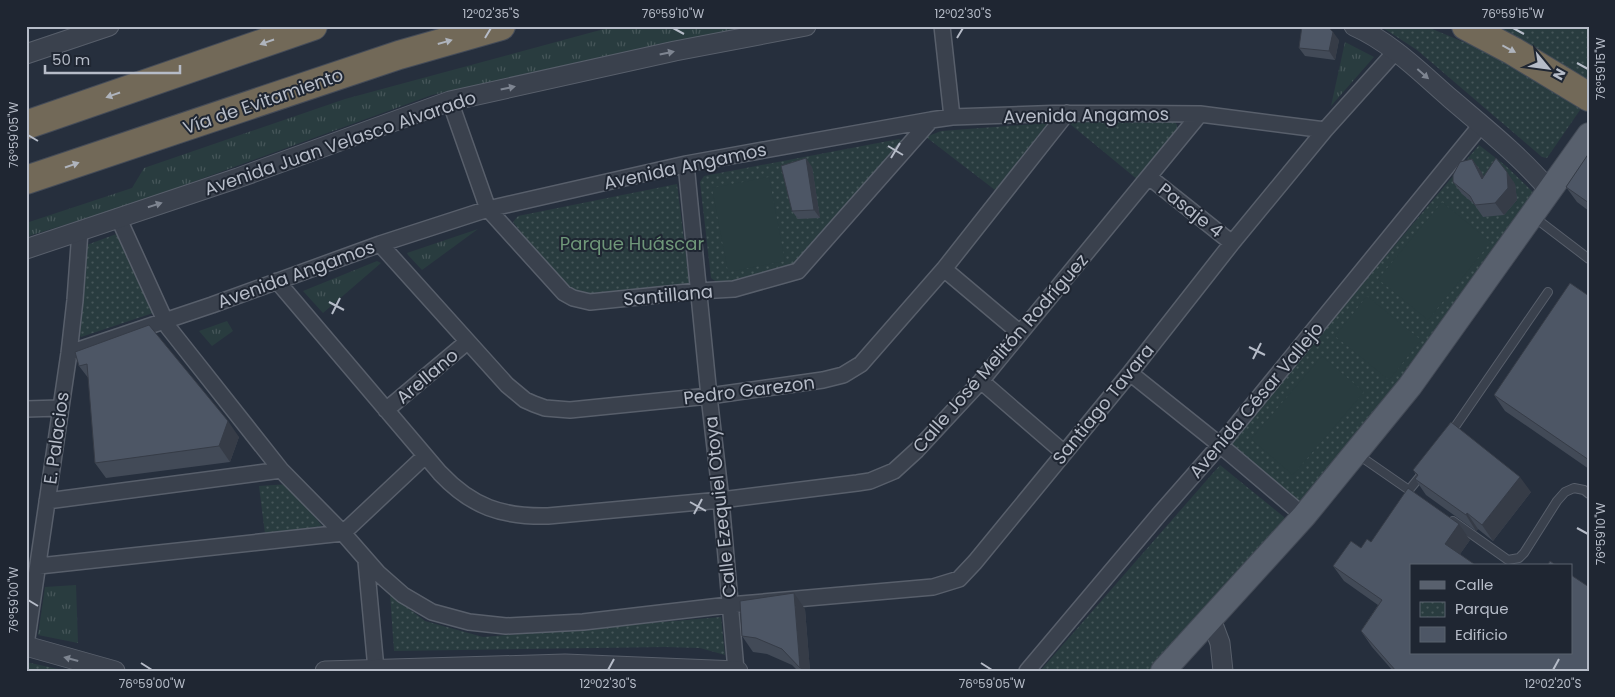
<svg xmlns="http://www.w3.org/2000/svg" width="1615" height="697" viewBox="0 0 1615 697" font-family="Poppins,sans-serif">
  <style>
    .grass { fill: url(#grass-tufts) }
    .park { fill: url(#park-dots) }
    .pitch { fill: #293c3f }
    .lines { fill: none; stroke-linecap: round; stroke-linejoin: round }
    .service-casing { stroke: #585f6b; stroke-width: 10 }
    .minor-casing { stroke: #585f6b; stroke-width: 18 }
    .tertiary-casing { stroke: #585f6b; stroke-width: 21 }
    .primary-casing { stroke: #434a56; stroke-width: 26 }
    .motorway-casing { stroke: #454c58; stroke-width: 30 }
    .service { stroke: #3a414d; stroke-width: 8 }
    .minor { stroke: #3a414d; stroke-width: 15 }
    .tertiary { stroke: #3a414d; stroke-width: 19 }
    .primary { stroke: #58606d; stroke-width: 24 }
    .motorway { stroke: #726958; stroke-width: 28 }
    .wall { fill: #424a57 }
    .shaded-wall { fill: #363c47 }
    .building { fill: #4d5665; stroke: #363c47 }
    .oneway { fill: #afb4bd }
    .oneway2 { fill: #7e8591 }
    .ticks { fill: none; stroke: #b6bcc8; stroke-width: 2 }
    .labels { text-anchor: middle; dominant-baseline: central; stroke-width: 4; stroke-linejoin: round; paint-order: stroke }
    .street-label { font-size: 18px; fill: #b6bcc8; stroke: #1f2632 }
    .park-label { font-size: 18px; fill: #6f9779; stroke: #1f2632 }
    .neatline { fill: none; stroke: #b6bcc8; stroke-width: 2 }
    .ticks-label { font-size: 12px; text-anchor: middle; fill: #b6bcc8 }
  </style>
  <defs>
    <pattern id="grass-tufts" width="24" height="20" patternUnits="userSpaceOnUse" patternTransform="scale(1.25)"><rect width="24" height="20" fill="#293c3f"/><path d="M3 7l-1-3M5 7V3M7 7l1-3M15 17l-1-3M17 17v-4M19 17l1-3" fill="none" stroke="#465659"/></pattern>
    <pattern id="park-dots" width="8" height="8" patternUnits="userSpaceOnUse" patternTransform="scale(1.25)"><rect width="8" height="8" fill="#293c3f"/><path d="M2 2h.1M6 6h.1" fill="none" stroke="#465659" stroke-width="1.8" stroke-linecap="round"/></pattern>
  </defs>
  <rect width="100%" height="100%" fill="#262f3d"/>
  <path class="grass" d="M615,26h145l-95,17 -233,52 -291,106 -115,36v-14l106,-35 12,-20 201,-69z
    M1345,42l29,15 -43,49z
    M478,229l-56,41 -14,-15 -1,-2z
    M377,261l4,2 -58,50 -20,-22z
    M227,321l6,10 -21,15 -13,-15z
    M76,585l2,58 -40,-8 7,-48z"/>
  <path class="park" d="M1380,26h45l58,24 96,50 1,10 -33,48 -5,-1 -125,-107z
    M1483,26h106v60z
    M1074,119l100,1 3,5 1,10 -40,45 -68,-56z
    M1048,123l-53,67 -69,-53 15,-6z
    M899,139l4,2 -104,123 -58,18 -23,1 -7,-5 -11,-96 4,-6z
    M1479,145l27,21 28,27 -117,174 -115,138 -72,-60 1,-4z
    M677,184l13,103 -100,9c-5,-2 -11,-3 -15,-5 -24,-13 -45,-48 -62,-69l5,-6z
    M119,233l34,80 -72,24 -3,-4 7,-61 -1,-26z
    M1220,465l64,52 2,5 -135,149h-111z
    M289,484l33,42 -57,8 -6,-48z
    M390,594l35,27 58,16 238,-20 4,38 -25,-7 -35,-1 -271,4z
    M26,662l41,9h-41z"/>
  <path class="pitch" d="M769,177l16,84 -57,11 -16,-84z
    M1442,202l49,40 -63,78 -50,-41z
    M1367,296l54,44 -32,40 -54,-44z
    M1322,356l42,36 -71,83 -42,-36z"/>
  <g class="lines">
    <g class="service-casing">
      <path id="service" d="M1534,217l55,42
        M1450,434l98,-142
        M1357,454l52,36 13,-16
        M1453,521l55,39 11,-2 5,-5 33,-52 8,-9 9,-4 10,2 5,4"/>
    </g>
    <g class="minor-casing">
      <path id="minor" d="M942,26l10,91
        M450,101l38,108 76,84 9,5 17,4 108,-11 36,-2 64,-18 133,-151
        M686,164l23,232 12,104 15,170
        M1149,177l83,66
        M118,217l50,110 113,143 62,63 35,40 25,22 29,17 37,10 37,4 77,-4 146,-17 204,-18 26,-8 16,-17 155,-189 102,-130 93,-113 71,-79
        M380,244l127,141 18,15 9,4 11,4 25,2 139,-14 114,-16 20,-5 18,-11 83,-95 123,-156
        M944,269l76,64
        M277,281l163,192c32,34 62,44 108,43l173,-16 136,-17 13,-2 24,-10 23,-21 64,-69 219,-267
        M69,353l143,-48 168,-61 108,-35 198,-45 245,-44 21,-3 115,-4 133,1 125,16
        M1130,373l90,72 84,71
        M981,381l82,71
        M26,409l34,-1
        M386,410l81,-68
        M47,501l234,-31
        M366,561l10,108
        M39,566l304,-33 82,-77
        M26,645l43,-292 6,-53 5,-69
        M1027,671l135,-160 58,-66 261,-320"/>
    </g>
    <g class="tertiary-casing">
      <path id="tertiary" d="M1354,26c38,17 67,47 97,73 34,29 69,57 98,91
        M26,54l83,-28
        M26,249l212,-71 212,-77 225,-50 131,-25
        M1211,619l9,24 3,28
        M26,646l89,25
        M325,671l240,-7 173,7"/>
    </g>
    <g class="primary-casing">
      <path id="primary" d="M1163,671l141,-155 106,-130 179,-251"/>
    </g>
    <g class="motorway-casing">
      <path id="motorway" d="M1466,26l47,25 76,46
        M26,125l287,-99
        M26,180l373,-125 102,-29"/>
    </g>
    <use href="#service" class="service"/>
    <use href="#minor" class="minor"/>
    <use href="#tertiary" class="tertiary"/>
    <use href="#primary" class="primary"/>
    <use href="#motorway" class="motorway"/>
  </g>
  <path class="wall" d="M1339,40l-4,20 -30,-4 -6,-8z
    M1589,153v58l-12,-9 -11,-15z
    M812,167l8,51 -22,1 -6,-8z
    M1481,171l3,6 31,7 2,16 -13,15 -21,2 -9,-13 -12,-10 -9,-12z
    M1589,296v173l-84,-58 -11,-16z
    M75,352l164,85 -9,25 -124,16 -11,-15 -6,-84 -10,-13z
    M1413,470l118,22 -38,49 -15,-12 -2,2 -50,-36 -11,-16 2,-3z
    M1470,540l-10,14 129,117h-196l-21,-24 -11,-16 17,-26 -34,-24 -11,-15 38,-24z
    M805,609l5,62h-12l-6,-6 -25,-11 -14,-2 -11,-16z"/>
  <path class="shaded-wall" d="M1333,32l6,8 -4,20 -6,-9z
    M806,158l6,9 8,51 -6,-8z
    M1472,159l9,12 10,20 -9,-12z
    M1507,172l8,12 2,16 -13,15 -9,-12z
    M228,421l11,16 -9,25 -11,-16z
    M1520,477l11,15 -38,49 -11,-16z
    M1467,513l11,16 -2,2 -10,-16z
    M1459,524l11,16 -14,20 -11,-16z
    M794,593l11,16 5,62h-7l-3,-3z"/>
  <path class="building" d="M1302,26h25l6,6 -4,19 -30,-3z
    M1589,153v50l-23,-16z
    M806,158l8,52 -22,1 -11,-45z
    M1496,158l11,14 1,16 -13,15 -20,2 -5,-9 -17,-14v-7l7,-13 12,-3 10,20z
    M1570,283l19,13v164l-95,-65z
    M149,325l79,96 -9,25 -124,17 -8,-99 -8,2 -4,-14z
    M1451,422l69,55 -38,48 -15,-12 -1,2 -51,-36 3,-4 -5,-5z
    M1408,488l51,36 -14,20 32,22h-66v87h160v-78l18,12v84h-193l-35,-40 21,-31 -49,-34 18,-25 10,7 6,-9 4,3z
    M1550,561l7,5h-10z
    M794,593l6,75 -18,-19 -26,-11 -14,-2 -2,-35z"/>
  <defs><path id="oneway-solid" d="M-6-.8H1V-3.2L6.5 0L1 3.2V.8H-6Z" transform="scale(1.25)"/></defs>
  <g class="oneway">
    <use href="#oneway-solid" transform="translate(267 42) rotate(161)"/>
    <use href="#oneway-solid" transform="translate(445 42) rotate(-16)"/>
    <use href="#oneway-solid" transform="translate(1509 49) rotate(28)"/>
    <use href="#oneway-solid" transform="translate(113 95) rotate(161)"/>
    <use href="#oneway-solid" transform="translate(72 165) rotate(-19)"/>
  </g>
  <g class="oneway2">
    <use href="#oneway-solid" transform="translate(667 53) rotate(-12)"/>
    <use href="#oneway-solid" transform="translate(1423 74) rotate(41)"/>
    <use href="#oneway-solid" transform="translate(508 88) rotate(-12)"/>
    <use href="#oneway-solid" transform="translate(155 205) rotate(-18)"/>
    <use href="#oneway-solid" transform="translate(71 659) rotate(-165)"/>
  </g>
  <path class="ticks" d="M673,28l11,6M1513,28l11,6M485,38l6,-10M957,38l6,-10M1577,63l11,6M28,135l10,6M888,146l15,9M891,158l9,-15M329,302l15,8M332,314l8,-16M1249,347l16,8M1253,359l8,-16M690,502l16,9M694,514l8,-15M1577,528l11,6M28,600l10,6M141,663l11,7M981,663l11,7M608,670l6,-11M1553,670l6,-11"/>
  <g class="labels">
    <g class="street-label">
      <text transform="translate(263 101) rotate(-19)">Vía de Evitamiento</text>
      <text transform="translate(1086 115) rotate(-1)">Avenida Angamos</text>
      <text transform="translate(340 143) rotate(-19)">Avenida Juan Velasco Alvarado</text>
      <text transform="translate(685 166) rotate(-12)">Avenida Angamos</text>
      <text transform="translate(1191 210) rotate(38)">Pasaje 4</text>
      <text transform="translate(296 274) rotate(-20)">Avenida Angamos</text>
      <text transform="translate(668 295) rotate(-5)">Santillana</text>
      <text transform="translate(1000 353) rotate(-49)">Calle José Melitón Rodríguez</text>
      <text transform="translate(427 376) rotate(-40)">Arellano</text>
      <text transform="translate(749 390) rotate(-7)">Pedro Garezon</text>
      <text transform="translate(1256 400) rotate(-50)">Avenida César Vallejo</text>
      <text transform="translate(1103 404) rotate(-51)">Santiago Tavara</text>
      <text transform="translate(56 438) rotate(-82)">E. Palacios</text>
      <text transform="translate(720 507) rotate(-96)">Calle Ezequiel Otoya</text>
    </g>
    <g class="park-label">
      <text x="632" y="243">Parque Huáscar</text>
    </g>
  </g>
  <rect width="1615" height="697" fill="none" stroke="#1f2632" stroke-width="55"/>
  <rect x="1410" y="564" width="162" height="90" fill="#1f2632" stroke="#5b626e"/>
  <rect x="1420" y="581" width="25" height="8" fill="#58606d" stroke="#5b626e"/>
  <text x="1455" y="590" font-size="15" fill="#b6bcc8">Calle</text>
  <rect x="1420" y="602" width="25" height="15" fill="url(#park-dots)" stroke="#5b626e"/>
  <text x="1455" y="614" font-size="15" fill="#b6bcc8">Parque</text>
  <rect x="1420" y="627" width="25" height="15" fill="#4d5665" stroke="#5b626e"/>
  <text x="1455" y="640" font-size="15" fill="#b6bcc8">Edificio</text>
  <g transform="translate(1548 68) rotate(119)" stroke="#1f2632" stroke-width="4" paint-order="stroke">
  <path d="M0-4L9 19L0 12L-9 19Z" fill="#b6bcc8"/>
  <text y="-8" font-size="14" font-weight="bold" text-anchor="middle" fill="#b6bcc8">N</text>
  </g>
  <path d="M45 65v8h135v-8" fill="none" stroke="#b6bcc8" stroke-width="2.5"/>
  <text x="52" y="65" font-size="15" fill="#b6bcc8" stroke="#1f2632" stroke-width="4" paint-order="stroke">50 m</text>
  <rect x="28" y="28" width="1560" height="642" class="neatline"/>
  <g class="ticks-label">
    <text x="491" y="18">12°02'35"S</text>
    <text x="673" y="18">76°59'10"W</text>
    <text x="963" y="18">12°02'30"S</text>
    <text x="1513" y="18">76°59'15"W</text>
    <text transform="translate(1601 69) rotate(-90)" y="4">76°59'15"W</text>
    <text transform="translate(14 135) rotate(-90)" y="4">76°59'05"W</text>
    <text transform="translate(1601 534) rotate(-90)" y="4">76°59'10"W</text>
    <text transform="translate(14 600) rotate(-90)" y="4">76°59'00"W</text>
    <text x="152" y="688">76°59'00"W</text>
    <text x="608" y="688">12°02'30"S</text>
    <text x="992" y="688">76°59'05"W</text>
    <text x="1553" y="688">12°02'20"S</text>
  </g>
</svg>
